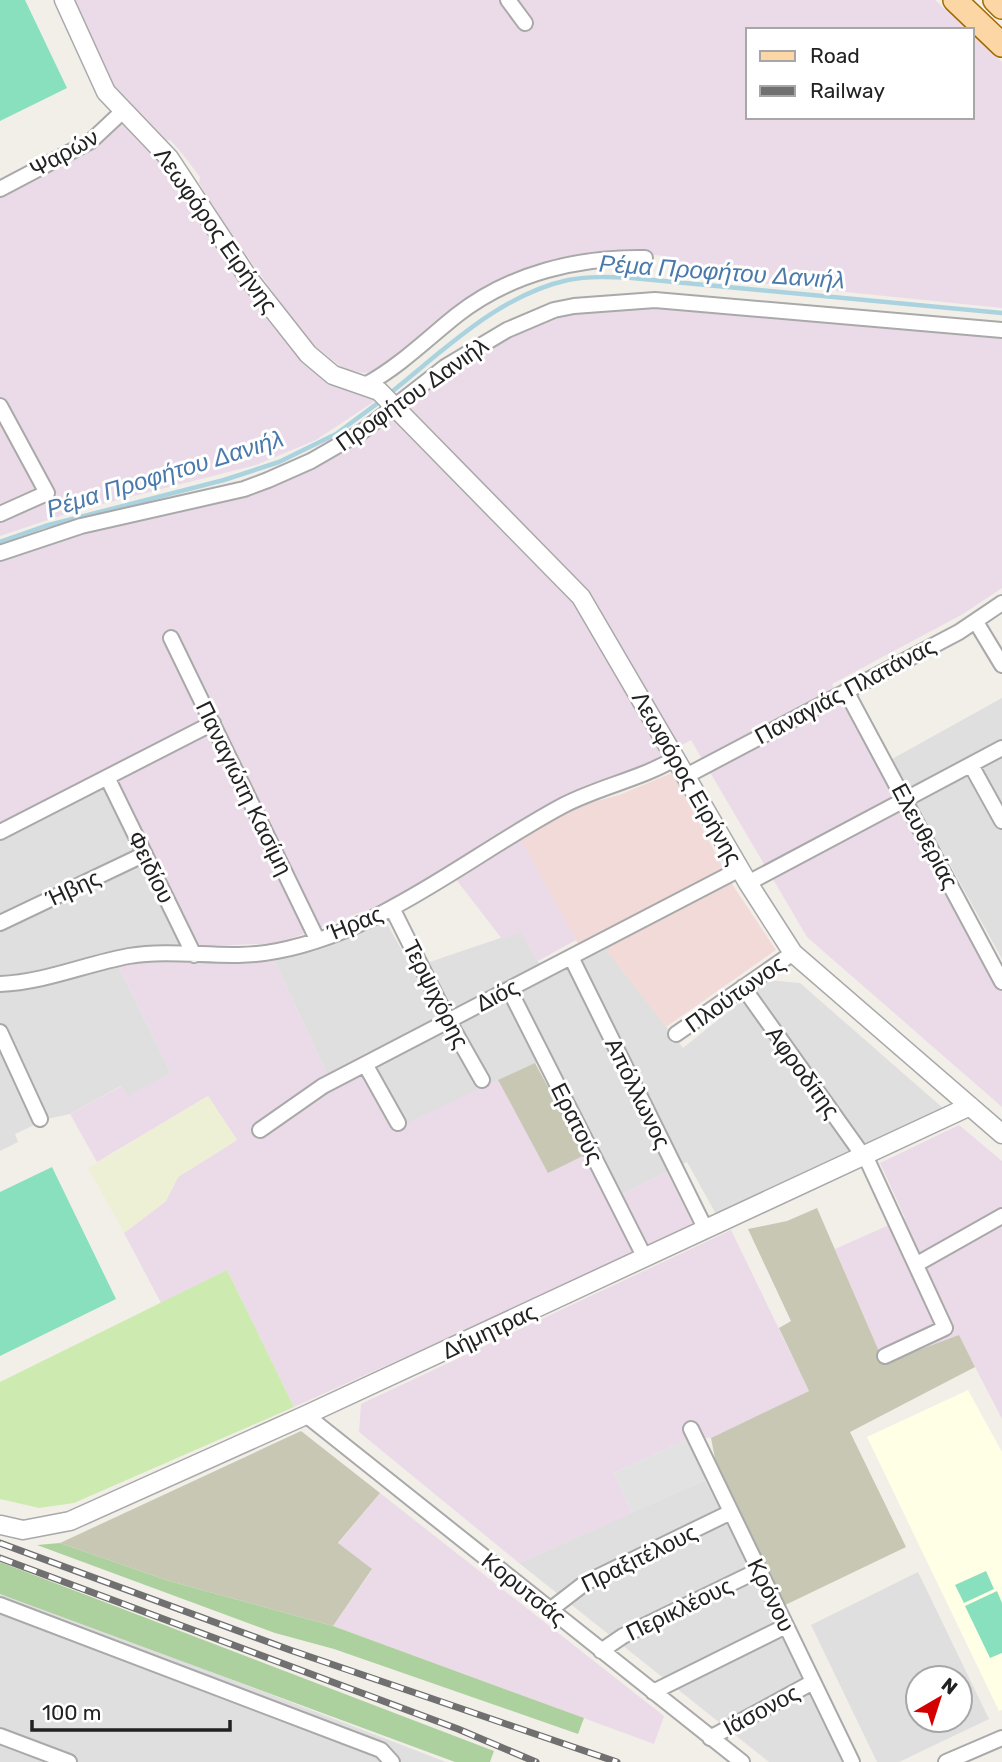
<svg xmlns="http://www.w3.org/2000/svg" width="1002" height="1762" viewBox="0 0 1002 1762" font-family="Rubik,sans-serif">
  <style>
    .residential { fill: #e0dfdf; fill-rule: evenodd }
    .commercial { fill: #f2dad9 }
    .industrial { fill: #ebdbe8 }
    .education { fill: #ffffe5 }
    .construction { fill: #c7c7b4 }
    .farmland { fill: #eef0d5 }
    .grass { fill: #cdebb0 }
    .forest { fill: #add19e }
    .pitch { fill: #88e0be }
    .parking { fill: #e2e2e2 }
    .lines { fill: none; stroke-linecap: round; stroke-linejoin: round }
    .stream { stroke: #aad3df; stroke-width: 4.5 }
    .minor-casing { stroke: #a9a9a9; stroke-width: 18 }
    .tertiary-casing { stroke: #a9a9a9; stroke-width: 21 }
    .primary-casing { stroke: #a06b00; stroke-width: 26 }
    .minor { stroke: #fff; stroke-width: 14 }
    .tertiary { stroke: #fff; stroke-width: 18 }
    .primary { stroke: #fcd6a4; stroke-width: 23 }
    .rail-casing { stroke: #707070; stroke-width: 7 }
    .rail { stroke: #fff; stroke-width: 4.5; stroke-dasharray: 13; stroke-linecap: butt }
    .labels { text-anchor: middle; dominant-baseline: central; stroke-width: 6; stroke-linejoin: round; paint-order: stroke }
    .street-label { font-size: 23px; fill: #222; stroke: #fff }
    .water-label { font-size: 24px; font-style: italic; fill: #4a7aab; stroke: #fff }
  </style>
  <rect width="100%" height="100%" fill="#f2efe9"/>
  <path class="residential" d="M1002,698v261l-110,-200z
    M109,775l80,172 -76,8 58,118 -43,24 -7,-11 -51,28 -23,5 -32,15 3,8 -18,9v-322z
    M386,922l26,46 109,-37 27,48 58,-30 77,99 85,-68 32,3 144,126 -228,105 -29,-52 -66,33 -72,-138 -143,68 -39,-73 -40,22 -54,-116 43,-7z
    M705,1480l71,142 68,140h-75l-250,-199z
    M918,1572l71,147 -90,43h-22l-66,-137zM918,1678h42v42h-42z
    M0,1594l77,26 369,142h-446z"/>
  <path class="commercial" d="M672,773l62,114 42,63 -110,77 -71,-92 -17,9 -58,-104 57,-34 42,-11z"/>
  <path class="industrial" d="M67,0h868l33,30h-220v87h224v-83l30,28v246l-245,-25 -94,-27 -27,-3 -143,31 -25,15 -88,70 -15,4 -20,-3 -33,-26 -21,-27 -62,-86 -30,-48 1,-6 -19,-25 -11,-12 -8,2 -47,-45z
    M123,119l25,23 179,238 14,8 21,2 16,9 -62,41 -60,25 -181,46 -75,25v-340l64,-32 46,-29z
    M654,306l348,30v252l-39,26 -131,70 170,305v118l-195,-170 -116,-197 -52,28 -53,17 -73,40 63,115 -38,21 -17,-29 -19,7 -54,-70 -66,35 -102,39 -91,4 -80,-172 -109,54v-270l318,-94 54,-32 55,-47 105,-63 37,-11z
    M273,958l54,116 39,-22 39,72 93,-44 50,92 37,-17 24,46 58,-29 27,55 -400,180 -67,-137 -66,33 -37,-70 42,-32 12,-24 59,-37 -29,-44 -111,66 -27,-48 52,-28 6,10 43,-23 -52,-106 26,-5z
    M959,1125l43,36v258l-43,-83 -75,28 -49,-115 70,-31 -25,-55z
    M731,1230l78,161 -98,47 -19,-1 -78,36 18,40 -113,50 -160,-131 2,-28z
    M380,1493l284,223 -10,28 -321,-118 39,-56 -34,-26z"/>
  <path class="education" d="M968,1390l34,62v258l-3,1 -132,-274z"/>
  <path class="construction" d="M535,1063l50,92 -37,18 -50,-93z
    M817,1208l67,155 75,-28 16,32 -125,65 56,115 -125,60 -62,-128 -8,-41 98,-47 -30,-63 12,-7 -43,-92 39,-8z
    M301,1431l79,62 -42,50 34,26 -39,57 -164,-45 -109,-38z"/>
  <path class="farmland" d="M208,1096l29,44 -59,37 -12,24 -42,32 -36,-65z"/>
  <path class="grass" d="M227,1270l67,137 -220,96 -35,5 -39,-9v-117z"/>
  <path class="forest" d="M60,1543l109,38 164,45 251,92 -6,16 -244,-85 -59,-16 -238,-88z
    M0,1562l494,189 -4,11h-35l-455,-168z"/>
  <path class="pitch" d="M0,0h25l42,88 -67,33z
    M52,1167l64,132 -116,57v-164z
    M986,1571l8,18 -30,14 -9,-18z
    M997,1591l5,12v50l-12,5 -25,-52z"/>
  <path class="parking" d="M692,1437l19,40 -79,36 -18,-40z"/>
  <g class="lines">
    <path class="stream" d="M389,394c54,-43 110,-99 179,-114 21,-4 43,-3 64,-2l370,35
      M0,542l45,-16 179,-46 55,-18 57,-28 46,-34"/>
    <g class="minor-casing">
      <path id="minor" d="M508,0l17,23
        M0,189l91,-48 32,-30
        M367,384c33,-18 61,-46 90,-69 54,-42 121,-58 188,-57
        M0,406l47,87 -47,21
        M0,553l81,-27 163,-37 24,-9 43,-19 52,-30 82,-64 62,-37 47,-20 20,-4 81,-6 347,30
        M976,622l26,43
        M171,638l146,301
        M846,691l156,291
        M971,765l31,56
        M686,776l273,-144 43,-29
        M108,779l86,176
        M0,832l213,-109
        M748,883l254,-135
        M392,908l56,112 34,60
        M0,923l145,-69
        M571,957l135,273
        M0,984c46,-2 85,-20 129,-28 49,-8 99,5 148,-5 108,-21 193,-96 287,-146 37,-19 77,-26 112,-47
        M743,987l126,177 76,164 -60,28
        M509,989l136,269
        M0,1032l40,87
        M676,1034l117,-81
        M365,1064l33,59
        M260,1130l63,-44 417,-217
        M917,1264l85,-48
        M306,1415l436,347
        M691,1429l161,333
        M0,1605l381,145 11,12
        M550,1610l35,-27 146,-71
        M601,1651l22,-15 136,-66
        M653,1692l133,-66
        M0,1736l69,26
        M710,1738l103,-56
        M946,1762l56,-24"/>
    </g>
    <g class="tertiary-casing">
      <path id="tertiary" d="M64,0l42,92 63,66 80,121 59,75 25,21 46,16 202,206 167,286 45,70 209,181
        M1,1525l22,5 47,-9 236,-106 664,-309"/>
    </g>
    <g class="primary-casing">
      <path id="primary" d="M955,0l47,45
        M995,0l7,7"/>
    </g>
    <use href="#minor" class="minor"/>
    <use href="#tertiary" class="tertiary"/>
    <use href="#primary" class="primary"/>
    <g class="rail-casing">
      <path id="rail" d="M0,1543l290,107 327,112
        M0,1558l458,171 78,33"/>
    </g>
    <use href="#rail" class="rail"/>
  </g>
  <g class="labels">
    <g class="street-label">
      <text transform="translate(64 153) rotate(-29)">Ψαρών</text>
      <text transform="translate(216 230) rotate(55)">Λεωφόρος Ειρήνης</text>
      <text transform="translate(412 394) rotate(-35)">Προφήτου Δανιήλ</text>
      <text transform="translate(845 691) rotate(-28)">Παναγιάς Πλατάνας</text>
      <text transform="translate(687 778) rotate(60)">Λεωφόρος Ειρήνης</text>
      <text transform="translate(244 788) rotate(64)">Παναγιώτη Κασίμη</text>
      <text transform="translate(925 836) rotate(62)">Ελευθερίας</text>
      <text transform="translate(151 867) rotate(64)">Φειδίου</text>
      <text transform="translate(73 888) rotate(-25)">Ήβης</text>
      <text transform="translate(355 923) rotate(-22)">Ήρας</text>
      <text transform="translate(436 994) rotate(63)">Τερψιχόρης</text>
      <text transform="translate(735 994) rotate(-35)">Πλούτωνος</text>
      <text transform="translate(497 995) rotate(-27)">Διός</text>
      <text transform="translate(803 1072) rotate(54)">Αφροδίτης</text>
      <text transform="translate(638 1093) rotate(64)">Απόλλωνος</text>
      <text transform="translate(577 1123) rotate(63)">Ερατούς</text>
      <text transform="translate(489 1331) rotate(-25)">Δήμητρας</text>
      <text transform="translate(639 1558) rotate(-26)">Πραξιτέλους</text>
      <text transform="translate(524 1589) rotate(39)">Κορυτσάς</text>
      <text transform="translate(771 1595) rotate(64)">Κρόνου</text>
      <text transform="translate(679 1609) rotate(-26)">Περικλέους</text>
      <text transform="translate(761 1710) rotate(-28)">Ιάσονος</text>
    </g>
    <g class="water-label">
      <text transform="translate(722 272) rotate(4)">Ρέμα Προφήτου Δανιήλ</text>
      <text transform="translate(165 474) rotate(-17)">Ρέμα Προφήτου Δανιήλ</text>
    </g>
  </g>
  <rect x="746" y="28" width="228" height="91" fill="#ffffff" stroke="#a7a7a7" stroke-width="2"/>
  <rect x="760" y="51" width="35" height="10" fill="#fcd6a4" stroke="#a7a7a7" stroke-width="2"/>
  <text x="810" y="63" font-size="21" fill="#222222">Road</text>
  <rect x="760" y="86" width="35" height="10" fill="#707070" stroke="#a7a7a7" stroke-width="2"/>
  <text x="810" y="98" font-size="21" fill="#222222">Railway</text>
  <g transform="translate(939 1699) rotate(39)"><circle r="33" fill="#ffffff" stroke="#a7a7a7" stroke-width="2"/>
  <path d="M0-5L12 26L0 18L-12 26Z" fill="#d40000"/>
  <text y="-10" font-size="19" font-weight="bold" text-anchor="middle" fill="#222222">N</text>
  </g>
  <path d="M32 1720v10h198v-10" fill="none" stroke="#222222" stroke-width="3.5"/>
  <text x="42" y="1720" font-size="21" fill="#222222" stroke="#ffffff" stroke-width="5" paint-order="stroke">100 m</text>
</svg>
